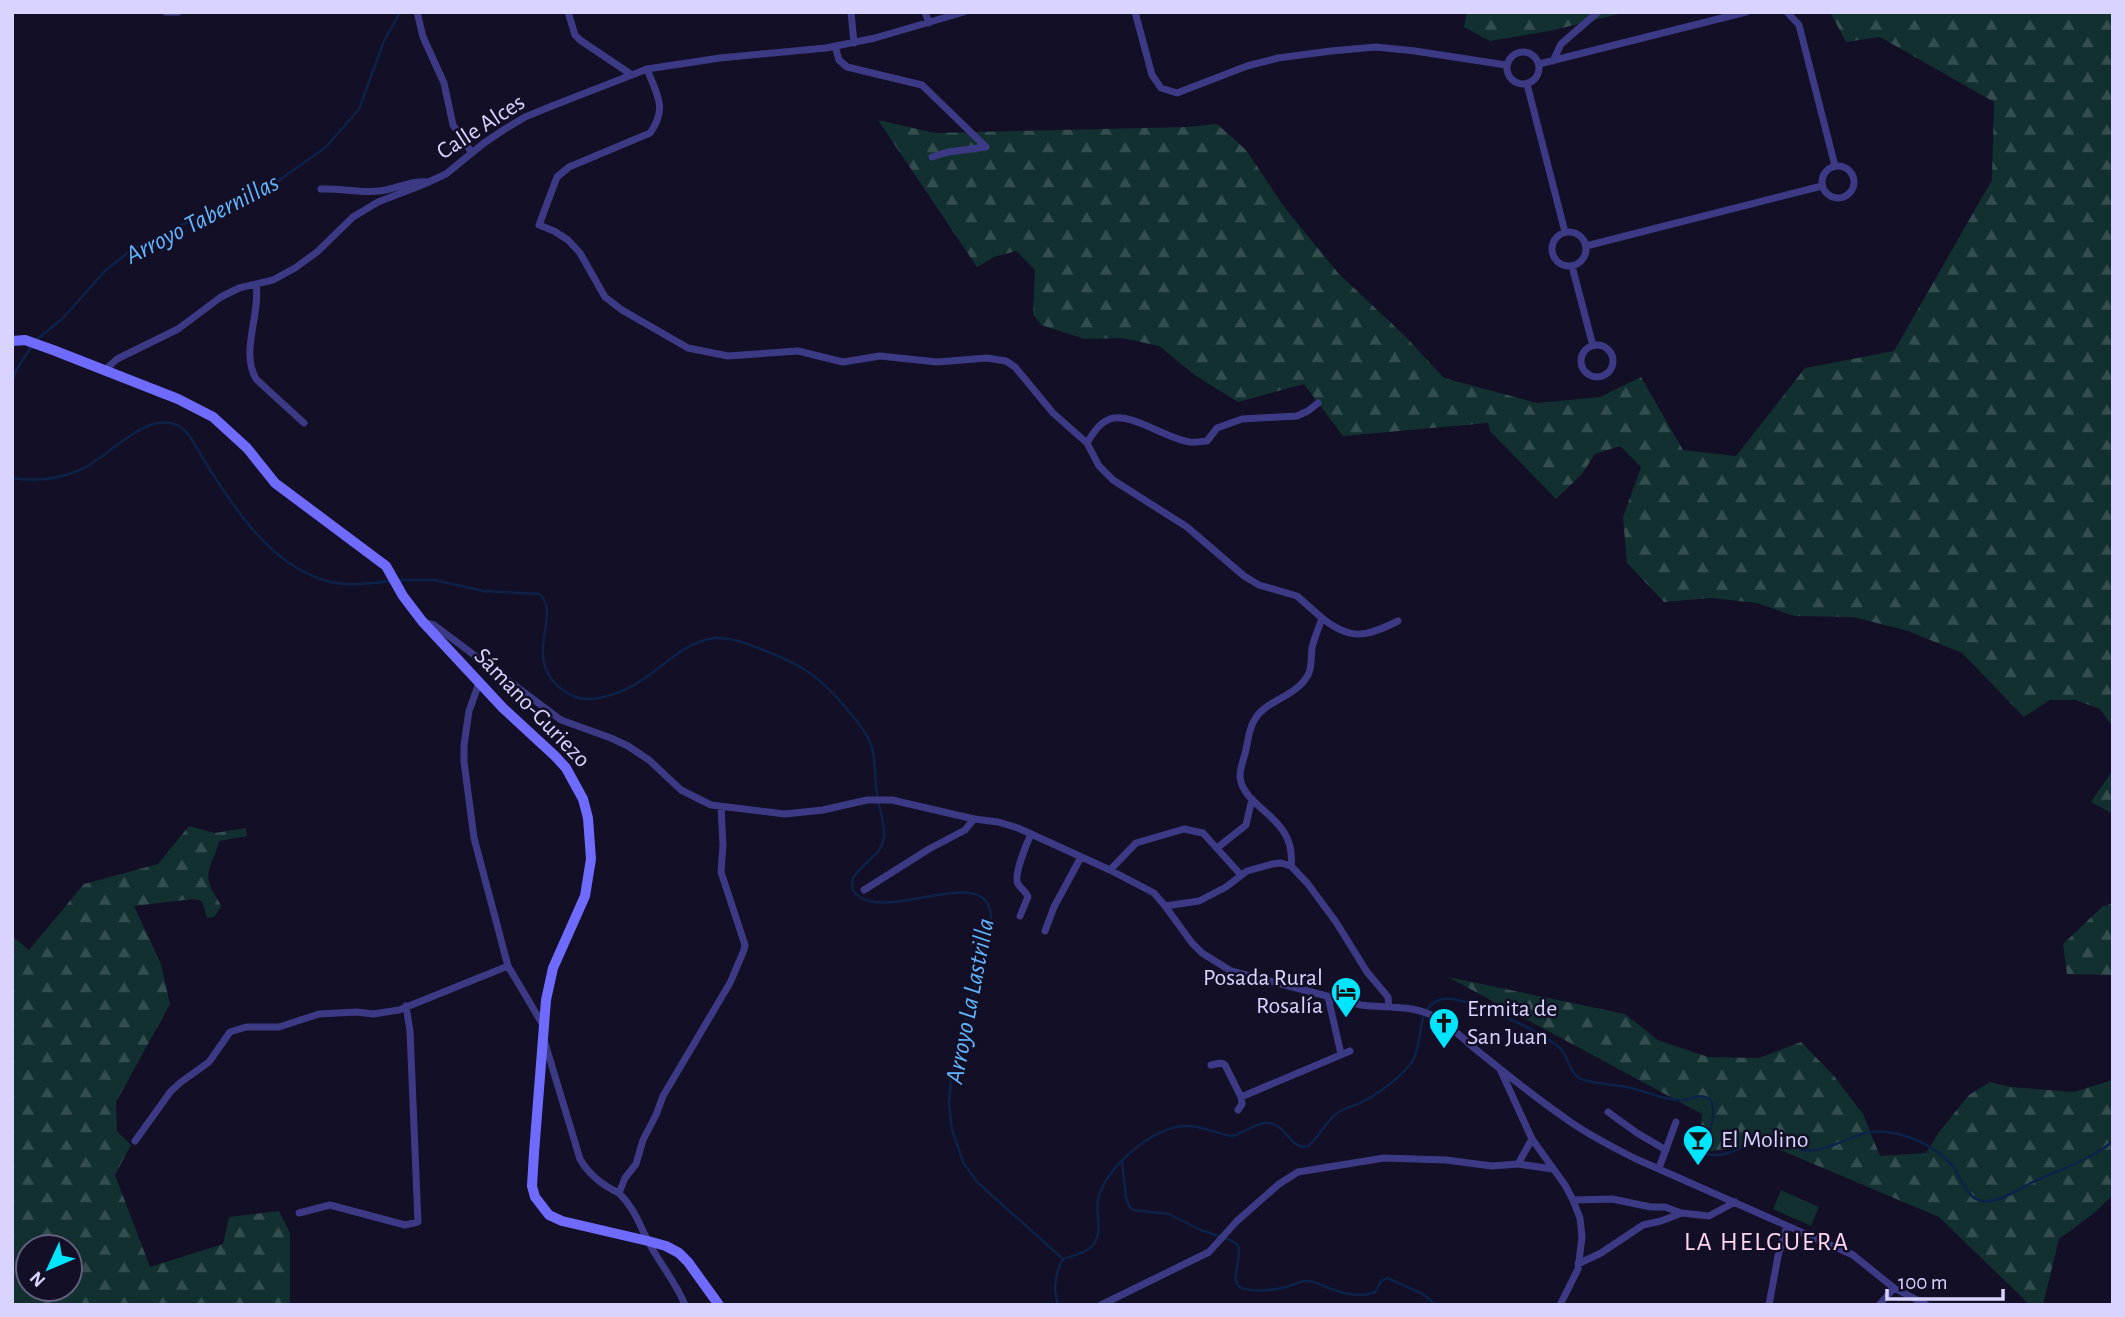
<svg xmlns="http://www.w3.org/2000/svg" width="2125" height="1317" viewBox="0 0 2125 1317" font-family="'Alegreya Sans',sans-serif">
  <style>
    .forest { fill: url(#forest-firs); fill-rule: evenodd }
    .pitch { fill: #12302f }
    .lines { fill: none; stroke-linecap: round; stroke-linejoin: round }
    .stream { stroke: #0c2248; stroke-width: 2.5 }
    .street { stroke: #3d3a85; stroke-width: 7 }
    .secondary { stroke: #6f6bff; stroke-width: 10 }
    .labels { text-anchor: middle; dominant-baseline: central; stroke-width: 5; stroke-linejoin: round; paint-order: stroke }
    .street-label { font-size: 24px; fill: #d9d4ff; stroke: #130f26 }
    .poi-label { font-size: 24px; fill: #d9d4ff; stroke: #130f26; text-anchor: start }
    .water-label { font-size: 26px; font-style: italic; fill: #62b6ff; stroke: #130f26 }
    .neighbourhood-label { font-size: 26px; letter-spacing: 2px; fill: #ffd6f0; stroke: #130f26 }
  </style>
  <defs>
    <pattern id="forest-firs" width="22" height="20" patternUnits="userSpaceOnUse" patternTransform="scale(1.75)"><rect width="22" height="20" fill="#12302f"/><path d="M5 1l3.5 6h-7zM16 11l3.5 6h-7z" fill="#344d4e"/></pattern>
  </defs>
  <rect width="100%" height="100%" fill="#130f26"/>
  <path class="forest" d="M1467,12h160l-77,19 -60,10 -26,-14z
    M1830,12h283v715l-13,-18 -25,-9h-25l-26,17 -62,-64 -54,-22 -55,-14 -59,-1 -37,-13 -46,-5 -47,4 -37,-39 -4,-46 18,-50 -21,-21 -25,8 -13,20 -26,25 -66,-68 -2,-8 -145,13 -39,-52 -66,18 -42,-26 -37,-30 -37,-8 -37,1 -44,-14 -8,-11 2,-44 -19,-19 -22,6 -17,10 -99,-147 57,13 251,-6 31,-3 29,26 39,58 54,66 66,62 39,42 93,25 63,-6 41,-20 42,73 53,6 69,-88 89,-17 98,-171 2,-78 -114,-65 -34,5z
    M2113,770v44l-22,-12z
    M189,826l26,7 31,-5 1,8 -28,5c-3,17 -15,27 -9,45 3,8 9,13 11,21l-7,10 -7,1 -5,-17 -9,-2 -59,7 27,58 9,40 -54,98 1,29 14,14 -16,30 35,92 73,-23 6,-27 50,-6 11,22v72h-278v-369l17,14 55,-66 74,-20zM70,1247v42h-42v-42z
    M2113,903v72l-46,-1 -4,-30 39,-37z
    M1448,977l177,37 33,26 50,17 51,1 42,-16 33,34 29,38 17,42 46,-3 13,-21 30,-37 21,-13 21,5 63,5 38,-12 1,-34v149l-20,19 -34,25 -16,66h-13l-91,-88 -173,-73 -62,8 -5,-7 3,-31z"/>
  <path class="pitch" d="M1781,1190l38,17 -8,19 -38,-17z"/>
  <g class="lines">
    <path class="stream" d="M35,341l28,-23 42,-47 26,-21 47,-24 76,-28 72,-51 33,-38 25,-68 16,-29
      M12,384l3,-12 16,-25
      M12,478c23,4 47,1 68,-8 27,-12 63,-56 94,-46 15,4 22,24 30,36 29,47 66,105 123,121 20,6 44,2 64,0
      M398,580h36l50,11 56,3c23,24 -25,73 33,102 9,4 16,4 26,2 16,-3 30,-9 43,-18 23,-15 44,-39 73,-42 15,-1 32,5 46,11 39,15 58,26 85,59 8,10 17,19 22,30 9,17 6,39 9,57 2,13 8,29 7,42 -2,18 -23,27 -31,41 -2,8 -1,15 7,19 30,21 116,-27 129,10 4,10 0,22 -2,32l-36,139 -2,26 3,26 11,32 14,20 86,77
      M1122,1161l4,37 3,8 4,4 36,4 32,16 29,10 8,5c5,12 -9,35 2,42 10,6 38,3 49,-1 6,-1 10,-5 16,-5 9,-1 18,5 26,8 14,5 30,9 44,3l6,-11 6,-3 36,16 13,11
      M1063,1259c11,-4 26,-6 32,-17 8,-13 0,-29 3,-43 7,-31 54,-72 87,-73 17,-1 31,8 47,10 11,-3 21,-11 32,-13 23,-2 25,28 44,23 11,-9 17,-23 28,-32 7,-6 16,-7 24,-11 16,-7 44,-28 53,-43 11,-19 2,-51 26,-60 21,-8 104,32 121,48 10,10 8,27 24,32 13,4 28,4 42,7 18,3 38,14 57,13 8,0 16,-7 25,-2 13,8 -2,42 -3,55 13,6 33,-3 45,-10 2,-1 7,-5 10,-5 18,-3 36,16 56,12 29,-5 45,-24 77,-17 21,4 41,14 56,29 12,11 16,38 34,39 18,2 38,-14 54,-21 26,-12 54,-20 76,-39
      M1058,1305c-5,-16 -3,-32 5,-46"/>
    <path class="street" d="M166,12h12
      M417,12l6,25 21,46 9,42 19,28
      M568,12l7,23 5,5 52,35
      M851,12l3,31
      M925,12l4,11
      M1135,12l17,63 9,13 16,5 70,-27 31,-8 53,-7 45,-4 39,4 91,14
      M1787,12l12,13 36,141
      M835,46l4,14 8,7 75,18 64,62 -38,5 -16,5
      M1507 68a16 16 0 1 1 32 0a16 16 0 1 1-32 0Z
      M1553,61l8,-17 37,-32
      M1539,64l207,-52
      M647,69c10,26 21,39 3,64l-81,34 -12,10 -18,48 15,6 14,9 12,13 25,44 17,13 66,38 40,8 70,-5 45,11 37,-6 57,6 50,-4 19,3 9,6 38,46 34,30 12,23 14,14 74,47 57,49 15,9 38,11 25,22c-3,10 -8,20 -10,30 -1,9 0,20 -4,27 -12,22 -42,25 -53,44 -6,9 -7,20 -9,31 -2,8 -6,18 -6,26 2,33 57,40 51,90
      M1527,84l38,148
      M1822 182a16 16 0 1 1 32 0a16 16 0 1 1-32 0Z
      M321,189c19,-1 39,4 58,2 18,-2 32,-11 50,-9
      M1552 249a17 17 0 1 1 34 0a17 17 0 1 1-34 0Z
      M1586,246l236,-60
      M1572,266l21,80
      M256,284c5,29 -16,68 0,95l48,44
      M1581 361a16 16 0 1 1 32 0a16 16 0 1 1-32 0Z
      M105,370l12,-11 61,-30 43,-32 18,-9 34,-8 22,-12 22,-16 36,-35 25,-15 44,-17 24,-11 38,-31 21,-14 20,-12 27,-11 95,-37 73,-11 106,-10 49,-10 89,-26
      M1087,443c6,-10 12,-20 23,-24 21,-7 56,20 80,23 5,1 12,-1 17,-1l10,-13 25,-9 55,-3 11,-5 10,-8
      M1322,618c29,23 44,19 76,3
      M426,623l8,2 127,95 50,18 17,8 21,14 32,30 30,15 74,9 38,-4 44,-10h25l82,19 24,3 20,6 92,42 44,23 11,13 27,37 10,10 29,18 130,34c23,3 46,0 68,9 21,9 37,29 55,42 26,21 53,43 81,62 21,16 46,28 69,40l219,97 41,33 -15,17
      M479,683l-10,28 -5,34v17l10,76 34,128 35,59
      M1217,848l29,-23 6,-26
      M1110,870l26,-27 48,-14 19,4 38,42
      M864,890l65,-41 36,-19 9,-11
      M1165,906l34,-5 27,-14 21,-16 25,-7 9,-1 10,3 17,18 28,38 31,50 21,25 1,10
      M1020,916l8,-19c-2,-6 -7,-8 -10,-13 -5,-8 9,-41 13,-50
      M1045,931l9,-24 27,-50
      M1328,997l13,57
      M544,1040l36,119c9,16 24,27 39,34
      M1211,1065l10,-2 4,2 16,32 1,7 -4,6
      M1500,1069l32,70 33,46 8,15 7,18 2,19 -4,32 -18,36
      M1241,1097l109,-46
      M1608,1112l29,21 29,17
      M135,1141l36,-50 10,-9 28,-20 21,-30 16,-5h33l40,-13 38,-2 16,2 26,-4 109,-44
      M1518,1164l14,-25
      M1659,1168l17,-46
      M1573,1200l39,-1 39,8h14l16,6
      M299,1213l31,-8 75,20 13,-3 -8,-191 -4,-25
      M1578,1264l23,-11 42,-28 18,-4 21,-8 27,3 26,-14
      M1894,1288l33,17
      M685,1305c-9,-23 -26,-42 -37,-64 -10,-19 -13,-32 -29,-48l6,-15 11,-14 7,-24 13,-25 7,-19 67,-113 14,-33 1,-5 -24,-73 2,-27 -2,-38
      M1101,1305l108,-53 28,-31 42,-37 19,-12 86,-14 62,2 46,6 26,-2 35,5
      M1769,1305l9,-49 9,-30"/>
    <path class="secondary" d="M12,341l13,-1 28,10 125,49 35,18 34,31 28,35 111,83 17,30 19,25 81,87 52,48 11,12 17,31 5,19 3,41 -6,37 -32,72 -7,32 -12,153 -2,33 3,11 14,18 13,6 86,20 18,5 13,7 9,9 31,43"/>
  </g>
  <defs>
    <g id="hotel-pin" transform="scale(1.575)"><path d="M0 17L-7.5 6A9.5 9.5 0 1 1 7.5 6Z" fill="#00e5ff" stroke="#130f26"/><path d="M-6-4.5h1.5V1H6V5H4.5V3h-9V5H-6ZM-4 0a1.8 1.8 0 1 1 3.6 0ZM.5 0V-2.5h3Q6-2.5 6 0Z" fill="#111"/></g>
    <g id="church-pin" transform="scale(1.575)"><path d="M0 17L-7.5 6A9.5 9.5 0 1 1 7.5 6Z" fill="#00e5ff" stroke="#130f26"/><path d="M-1.2-6h2.4v3.5h3.3v2.4h-3.3V6h-2.4V-.1h-3.3v-2.4h3.3Z" fill="#111"/></g>
    <g id="bar-pin" transform="scale(1.575)"><path d="M0 17L-7.5 6A9.5 9.5 0 1 1 7.5 6Z" fill="#00e5ff" stroke="#130f26"/><path d="M-6-5H6L.8 .8V4.5H3.5V6h-7V4.5H-.8V.8Z" fill="#111"/></g>
  </defs>
  <g fill-rule="evenodd">
    <use href="#hotel-pin" x="1346" y="992"/>
    <use href="#church-pin" x="1444" y="1023"/>
    <use href="#bar-pin" x="1698" y="1140"/>
  </g>
  <g class="labels">
    <g class="street-label">
      <text transform="translate(481 127) rotate(-33)">Calle Alces</text>
      <text transform="translate(532 708) rotate(46)">Sámano-Guriezo</text>
    </g>
    <g class="poi-label">
      <text x="1323" y="978" text-anchor="end">Posada Rural<tspan x="1323" dy="28">Rosalía</tspan></text>
      <text x="1467" y="1009">Ermita de<tspan x="1467" dy="28">San Juan</tspan></text>
      <text x="1721" y="1140">El Molino</text>
    </g>
    <g class="water-label">
      <text transform="translate(202 219) rotate(-27)">Arroyo Tabernillas</text>
      <text transform="translate(970 1001) rotate(-79)">Arroyo La Lastrilla</text>
    </g>
    <g class="neighbourhood-label">
      <text x="1767" y="1242">LA HELGUERA</text>
    </g>
  </g>
  <rect width="2125" height="1317" fill="none" stroke="#d9d4ff" stroke-width="28"/>
  <g transform="translate(49 1268) rotate(226)"><circle r="33" fill="#130f26" stroke="#625e7d" stroke-width="2"/>
  <path d="M0-5L12 26L0 18L-12 26Z" fill="#00e5ff"/>
  <text y="-10" font-size="19" font-weight="bold" text-anchor="middle" fill="#d9d4ff">N</text>
  </g>
  <path d="M1887 1289v10h116v-10" fill="none" stroke="#d9d4ff" stroke-width="3.5"/>
  <text x="1898" y="1289" font-size="21" fill="#d9d4ff" stroke="#130f26" stroke-width="5" paint-order="stroke">100 m</text>
</svg>
